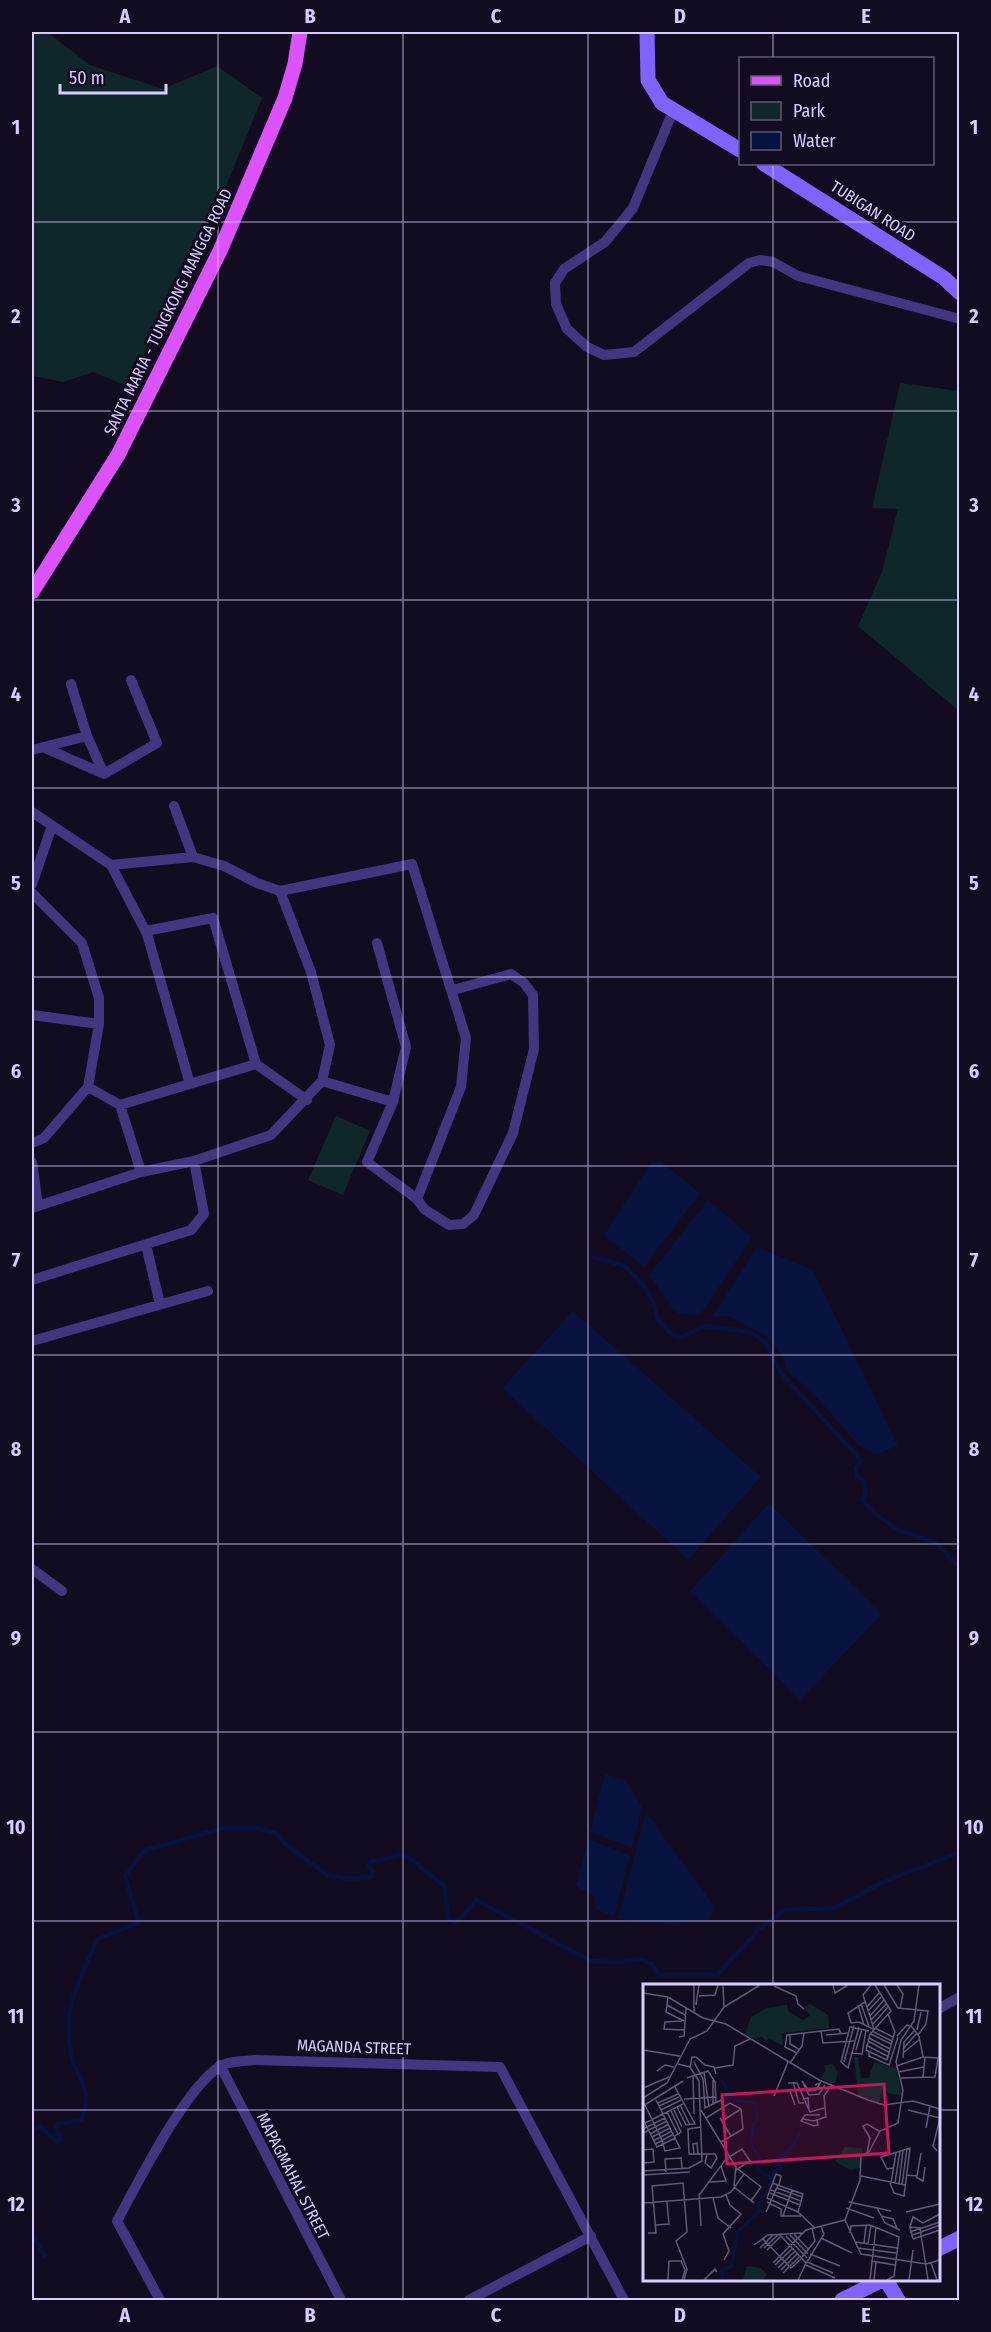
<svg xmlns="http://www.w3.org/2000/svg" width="991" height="2332" viewBox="0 0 991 2332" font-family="'Fira Sans Condensed',sans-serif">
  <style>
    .green { fill: #0f272a }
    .water { fill: #07123e }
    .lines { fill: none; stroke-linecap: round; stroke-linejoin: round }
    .stream { stroke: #07123e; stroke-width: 4.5 }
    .street { stroke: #453581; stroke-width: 10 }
    .secondary { stroke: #8162ff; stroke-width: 15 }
    .primary { stroke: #dc52ff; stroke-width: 15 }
    .grid { fill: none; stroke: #dacbff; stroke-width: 1.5; stroke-opacity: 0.55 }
    .labels { text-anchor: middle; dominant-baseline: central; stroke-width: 6; stroke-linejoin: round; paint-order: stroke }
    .street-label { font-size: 16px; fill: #dacbff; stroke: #130c20 }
    .inset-river { fill: none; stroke: #07123e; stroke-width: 3 }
    .inset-road { fill: none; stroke: #635879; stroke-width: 1.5 }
    .view { fill: #c2185b; fill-opacity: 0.15; stroke: #c2185b; stroke-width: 3 }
    .inset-edge { fill: none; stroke: #dacbff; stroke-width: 3 }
    .neatline { fill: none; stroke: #dacbff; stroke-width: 2 }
    .grid-label { font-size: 20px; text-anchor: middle; font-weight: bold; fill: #dacbff }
  </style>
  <rect width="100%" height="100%" fill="#130c20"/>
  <path class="green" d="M32,32h15l43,33 73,24 54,-23 45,32 -65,159 -70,129 -34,-14 -30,10 -29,-6 -2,-4z
    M900,383l59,8v320l-101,-85 24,-54 16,-63 -26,-1z
    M336,1116l34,15 -27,64 -35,-15z"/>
  <path class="water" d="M660,1161l40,32 -56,74 -40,-32 47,-72z
    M708,1200l44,37 -52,78 -21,-1 -6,-5 -24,-34z
    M757,1247l56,23 85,176 -21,8 -18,-8 -39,-45 -33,-31 -3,-11 -19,-24 -37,-19 -16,1z
    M573,1311l188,166 -73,83 -186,-172z
    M769,1503l113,111 -82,86 -110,-109z
    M605,1774l20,6 17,26 -10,42 -42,-16z
    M646,1812l68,94 -5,14 -34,5 -57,-6z
    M588,1839l42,16 -16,62 -18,-8 -3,-13 -17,-10z"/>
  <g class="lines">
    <path class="stream" d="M593,1257l32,9 16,16 11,17 6,21 14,15 9,2 24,-11 45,6 15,10 16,31 78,85 1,4 -4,6 1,9 7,4 2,14 -4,4 13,15 25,17 35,11 25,26
      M32,2132l7,-6 18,16 4,-2 -6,-13 3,-3 23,-4c11,-28 3,-30 -7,-56 -5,-11 -6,-34 -5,-46 3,-26 18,-54 28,-79l42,-16 -14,-47 20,-26 79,-22h34l18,5 8,10 43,32 24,4 21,-2v-6l-4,-4 3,-5 29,-7 8,2 37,30 3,32 7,3 8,-6 13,-16 115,61 30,1 19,-3 12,5 7,11h58l42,-46 25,-19 51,-2 46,-25 79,-31
      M32,2232l12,24"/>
    <path class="street" d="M673,111l-40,97 -28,34 -41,27 -9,14 1,21 11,25 20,18 17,8 30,-3 115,-89 11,-3 13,2 25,14 162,43
      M71,684l16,52 17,38
      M45,748l59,26 53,-31 -26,-63
      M32,750l55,-14
      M174,806l19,51
      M32,812l79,53 82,-8 31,9 33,17 23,8 132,-27 54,174 -5,49 -44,112
      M111,865l36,69 43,150
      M32,884l20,-58
      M32,893l50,50 17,55v26l-11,63 -44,51 -12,5
      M146,931l67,-13 43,146
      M377,943l29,104 -13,55 -26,60 50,37 7,10 25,16 14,-1 11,-9 39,-82 21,-84 -1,-54 -9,-12 -13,-9 -58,16
      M32,1015l67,9
      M322,1081l71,21
      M88,1087l32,18
      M32,1162l6,44
      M141,1172l-21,-67 136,-41 51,36
      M32,1208l109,-36 53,-11 77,-26 51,-54 8,-36 -19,-73 -31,-81
      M146,1245l14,59
      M32,1280l159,-50 13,-16 -10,-53
      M32,1341l176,-50
      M32,1569l30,22
      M938,2009l22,-12
      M220,2065l121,235
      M160,2300l-43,-79c21,-38 67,-131 102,-154 8,-6 26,-6 36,-7l245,7 124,233
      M469,2300l122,-64"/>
    <path class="secondary" d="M647,32l1,48 14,23 78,47
      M764,164l180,114 16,15
      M938,2249l22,-11
      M886,2280l12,20
      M842,2300l40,-20"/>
    <path class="primary" d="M32,592l86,-137 102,-204 65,-153 10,-34 5,-32"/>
  </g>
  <path class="grid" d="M218,32v2268M403,32v2268M588,32v2268M773,32v26M773,164v1822M32,222h928M32,411h928M32,600h928M32,788h928M32,977h928M32,1166h928M32,1355h928M32,1544h928M32,1732h928M32,1921h928M32,2110h612M938,2110h22M773,2280v20"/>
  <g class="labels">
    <g class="street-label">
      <text transform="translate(873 211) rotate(33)">TUBIGAN ROAD</text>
      <text transform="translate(168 312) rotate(-64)">SANTA MARIA - TUNGKONG MANGGA ROAD</text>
      <text transform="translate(354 2047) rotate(2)">MAGANDA STREET</text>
      <text transform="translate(293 2176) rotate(63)">MAPAGMAHAL STREET</text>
    </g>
  </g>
  <g transform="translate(643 1984)">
    <rect width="297" height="297" fill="#130c20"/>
    <path d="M167,20l18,11 1,13 -47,5 1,13 -14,-8 -3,4 -4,-6 -8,4 -9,-6 6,-17 16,-9 20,-3 1,6 15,9 8,-5 -8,-7zM211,73h4l3,21h8l5,-16 22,6 6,27 -13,-1 -6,-7 -4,16 -21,-8zM190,80l5,8 -4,13 -14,-7 6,-8 -2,-4zM202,163l17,1 -1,20 -11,2 -15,-9zM104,282l14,2 6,7 -4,5h-20z" fill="#0f272a"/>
    <path class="inset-river" d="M78,95l8,14 7,4M130,194l-1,-6 9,-3 -3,-8 16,-17 6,-13M79,296v-11l9,-2 7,-36 21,-19v-9l10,-13 1,-13 -13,-7 3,-11 -10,-16 3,-18 4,-4 -1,-18 -19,-3 -4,-5 -6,3"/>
    <path class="inset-road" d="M190,1l2,8 13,-8M228,1l-8,10 11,34M232,1l16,26 -21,23 -4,16 21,10M241,1l14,23 30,3 -2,13 -8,11M254,1l6,9 -3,15M276,1l-5,36 -13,19 -5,22 7,28 -5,33 -18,8 -11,21 -8,4 -1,24 -15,40 16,34 65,10 14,-4M80,2l1,21M131,2l22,10 2,8 6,5M0,9l25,4 35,21 23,6 93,56 49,20 16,5 29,-4 27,8M56,12l16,-1 3,-10M25,13l-2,15 18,9M222,18l-17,11 3,10 8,-1 14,7M218,20l8,22M24,21l18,10M53,21l3,-20M215,21l6,20M224,23l12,-14M225,27l13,-14M51,28v-27M245,30l7,18M227,32l15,-17M228,36l15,-16M39,37l-17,1 -1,7 20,1M230,40l15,-17M232,44l18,9M274,46l4,-18M178,47l2,12 31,-2M229,47l20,10M228,50l20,10M147,51v9l10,6M183,51l22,-2M254,52l10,-11 5,2 7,9 4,21M36,53l5,-1 2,-28M226,54l21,11M225,57l22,12M223,61l23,12M260,65l14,-16M0,66l37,6M213,66l6,-21M226,68v4l20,9 9,-28M154,69l-12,-6 2,-12 52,-6 2,5M208,69l11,1 4,-24M260,69l17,-14M260,74l1,-16 11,-12M244,76l8,-29M51,78l9,17 2,29 18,-9M198,78l9,-35 19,4M198,78l7,6 11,-41M201,78l10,-36M147,79l12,-17 2,-13M253,82l27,-9 15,1 -3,19 -34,1M47,83l2,-10h4l9,8 9,2 2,7M72,84l18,-3 2,-19 15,-7M14,87l8,-6 9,2M61,88l5,35M255,88l26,-5M50,92l1,38M44,94l21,-7 7,11 1,20M280,94l2,-21M150,98l6,21h5M145,99h9l13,29 14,-4M172,101l5,-2 -4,7 -7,1 -7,-10 7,14 10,-1 6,-9M32,103l20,37 -9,1 -9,-18M0,104l26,-11M151,106l-4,1 5,14M131,112l14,-34M0,114l24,-15 23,-44 17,-8 17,-24 36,-22M41,115l31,-2M160,115l5,-1 1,13M13,116l24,48 -15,3 -2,-7M0,117l21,43M15,119l20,-9M37,121l10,20M70,121v-25M0,122l40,-25M16,122l20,-9M18,126l20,-10M31,126l8,17M58,126l35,57 -2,19M265,126l32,8M28,127l10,21 -6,4M24,128l11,22M63,134l24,-15 11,6M77,134l11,18M160,135l11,2 12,-4 -2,-21 7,-10M174,136l1,5 -4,1 -13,-5 4,-6h15M79,137l19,-12M2,139l12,24 18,-9M2,139l38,-19M58,143l-13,2 1,25h26l2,4 -6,10 -6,-5 2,-9M283,144l4,-22M0,145l22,-11M0,149l24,-12M7,150l19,-10M9,153l18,-9M10,157l19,-10M78,158l22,-13 -2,-20M12,160l19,-10M0,166l10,-1 1,13 -11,1M294,167l-4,-5 7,-28M224,169l3,-15 -7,-12 4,-2 12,7M51,171l-1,-11 4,-1 1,12M95,185l23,18 -10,14M0,187l46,-3 13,-7 -3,-80 -9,-14 -12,-3M23,188l-1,-13 16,-1 1,10M0,191l47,-3M264,191l10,1 4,-23M218,192l44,9M273,193l7,4 2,-14M66,198l17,-1 -5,-15M129,199l31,11 -5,18M247,199l4,10 10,3 6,-48 -29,9 6,12 6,-1M248,199l5,-30M252,199l5,-32M256,200l4,-34M136,201l2,-9 -5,-2 -9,24 31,14 17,16M259,201l5,-37M91,203l20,16M134,204l25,9M128,206l30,11M127,209l30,12M70,214l5,20 13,10M124,218l14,7v7h20M206,218l42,9M0,219l78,-6 10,-5 13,-18M203,224l28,10M234,224l8,15 15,7M123,228l12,-27M263,228l34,-8M140,232l9,-26M238,232l12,3 4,9M12,241l14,-1 -2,-22M58,242l-2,-31 27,-36 16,-10 8,12 -14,9M178,242l3,8 -17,28 26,11M267,243l3,-10 10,6 17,-9M267,248l30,-10M5,249h8l-4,-47 31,-3 4,49 -11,9 11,28 -3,11M207,249l1,-7 19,-1 29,12 -5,39 -7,4M151,250l15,16M137,251l26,28 -8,17M147,251l18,19M270,251l27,-10M143,252l21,22M119,254l29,30 11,-10M178,254l31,15M270,255l-3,-12 10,1 8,52M270,255l27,-9M213,258l41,6M221,260l2,-18M225,260l3,-19M111,261l14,-10 34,-2M117,264l13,-13M121,264l14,-13M215,264l38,5M124,266l14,-14M167,270l30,12M159,273l13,-16 -3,-13M81,276l5,-9 -6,-17 18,-20 -11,-9 -4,-10M228,277l24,4M130,279l33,-33 39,-10M288,279l6,17M132,281l18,-17M163,281l29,13M135,284l17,-17M138,286l17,-17M140,289l17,-17M25,296l1,-19h12l4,9 -3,10M61,296l11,-11 2,3M227,296l6,-53M231,296l2,-18M266,296l4,-30"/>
    <path class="view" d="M241,100l5,69 -162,11 -5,-69z"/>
    <rect width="297" height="297" class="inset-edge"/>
  </g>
  <rect width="991" height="2332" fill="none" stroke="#130c20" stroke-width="66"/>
  <rect x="739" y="57" width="195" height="108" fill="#130c20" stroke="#635879" stroke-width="1.5"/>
  <rect x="751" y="76" width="30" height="9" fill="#dc52ff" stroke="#635879" stroke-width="1.5"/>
  <text x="793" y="87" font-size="18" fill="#dacbff">Road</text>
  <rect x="751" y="102" width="30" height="18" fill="#0f272a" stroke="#635879" stroke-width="1.5"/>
  <text x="793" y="117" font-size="18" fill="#dacbff">Park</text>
  <rect x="751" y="132" width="30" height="18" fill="#07123e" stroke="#635879" stroke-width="1.5"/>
  <text x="793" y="147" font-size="18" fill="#dacbff">Water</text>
  <path d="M60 84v9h106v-9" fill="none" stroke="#dacbff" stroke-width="3"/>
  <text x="69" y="84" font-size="18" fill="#dacbff" stroke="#130c20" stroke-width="4.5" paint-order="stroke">50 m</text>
  <rect x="33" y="33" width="925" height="2266" class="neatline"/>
  <g class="grid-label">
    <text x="125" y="23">A</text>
    <text x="310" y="23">B</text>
    <text x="496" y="23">C</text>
    <text x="680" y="23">D</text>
    <text x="866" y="23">E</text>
    <text x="16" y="134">1</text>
    <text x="974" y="134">1</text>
    <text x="16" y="323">2</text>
    <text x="974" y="323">2</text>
    <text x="16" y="512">3</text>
    <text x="974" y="512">3</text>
    <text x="16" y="701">4</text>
    <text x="974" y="701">4</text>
    <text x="16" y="890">5</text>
    <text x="974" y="890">5</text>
    <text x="16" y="1078">6</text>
    <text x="974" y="1078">6</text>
    <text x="16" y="1267">7</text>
    <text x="974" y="1267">7</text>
    <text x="16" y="1456">8</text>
    <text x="974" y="1456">8</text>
    <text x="16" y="1645">9</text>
    <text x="974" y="1645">9</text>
    <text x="16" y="1834">10</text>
    <text x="974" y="1834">10</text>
    <text x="16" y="2023">11</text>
    <text x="974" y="2023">11</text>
    <text x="16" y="2211">12</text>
    <text x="974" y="2211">12</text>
    <text x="125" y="2322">A</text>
    <text x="310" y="2322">B</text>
    <text x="496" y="2322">C</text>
    <text x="680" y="2322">D</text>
    <text x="866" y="2322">E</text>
  </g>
</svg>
